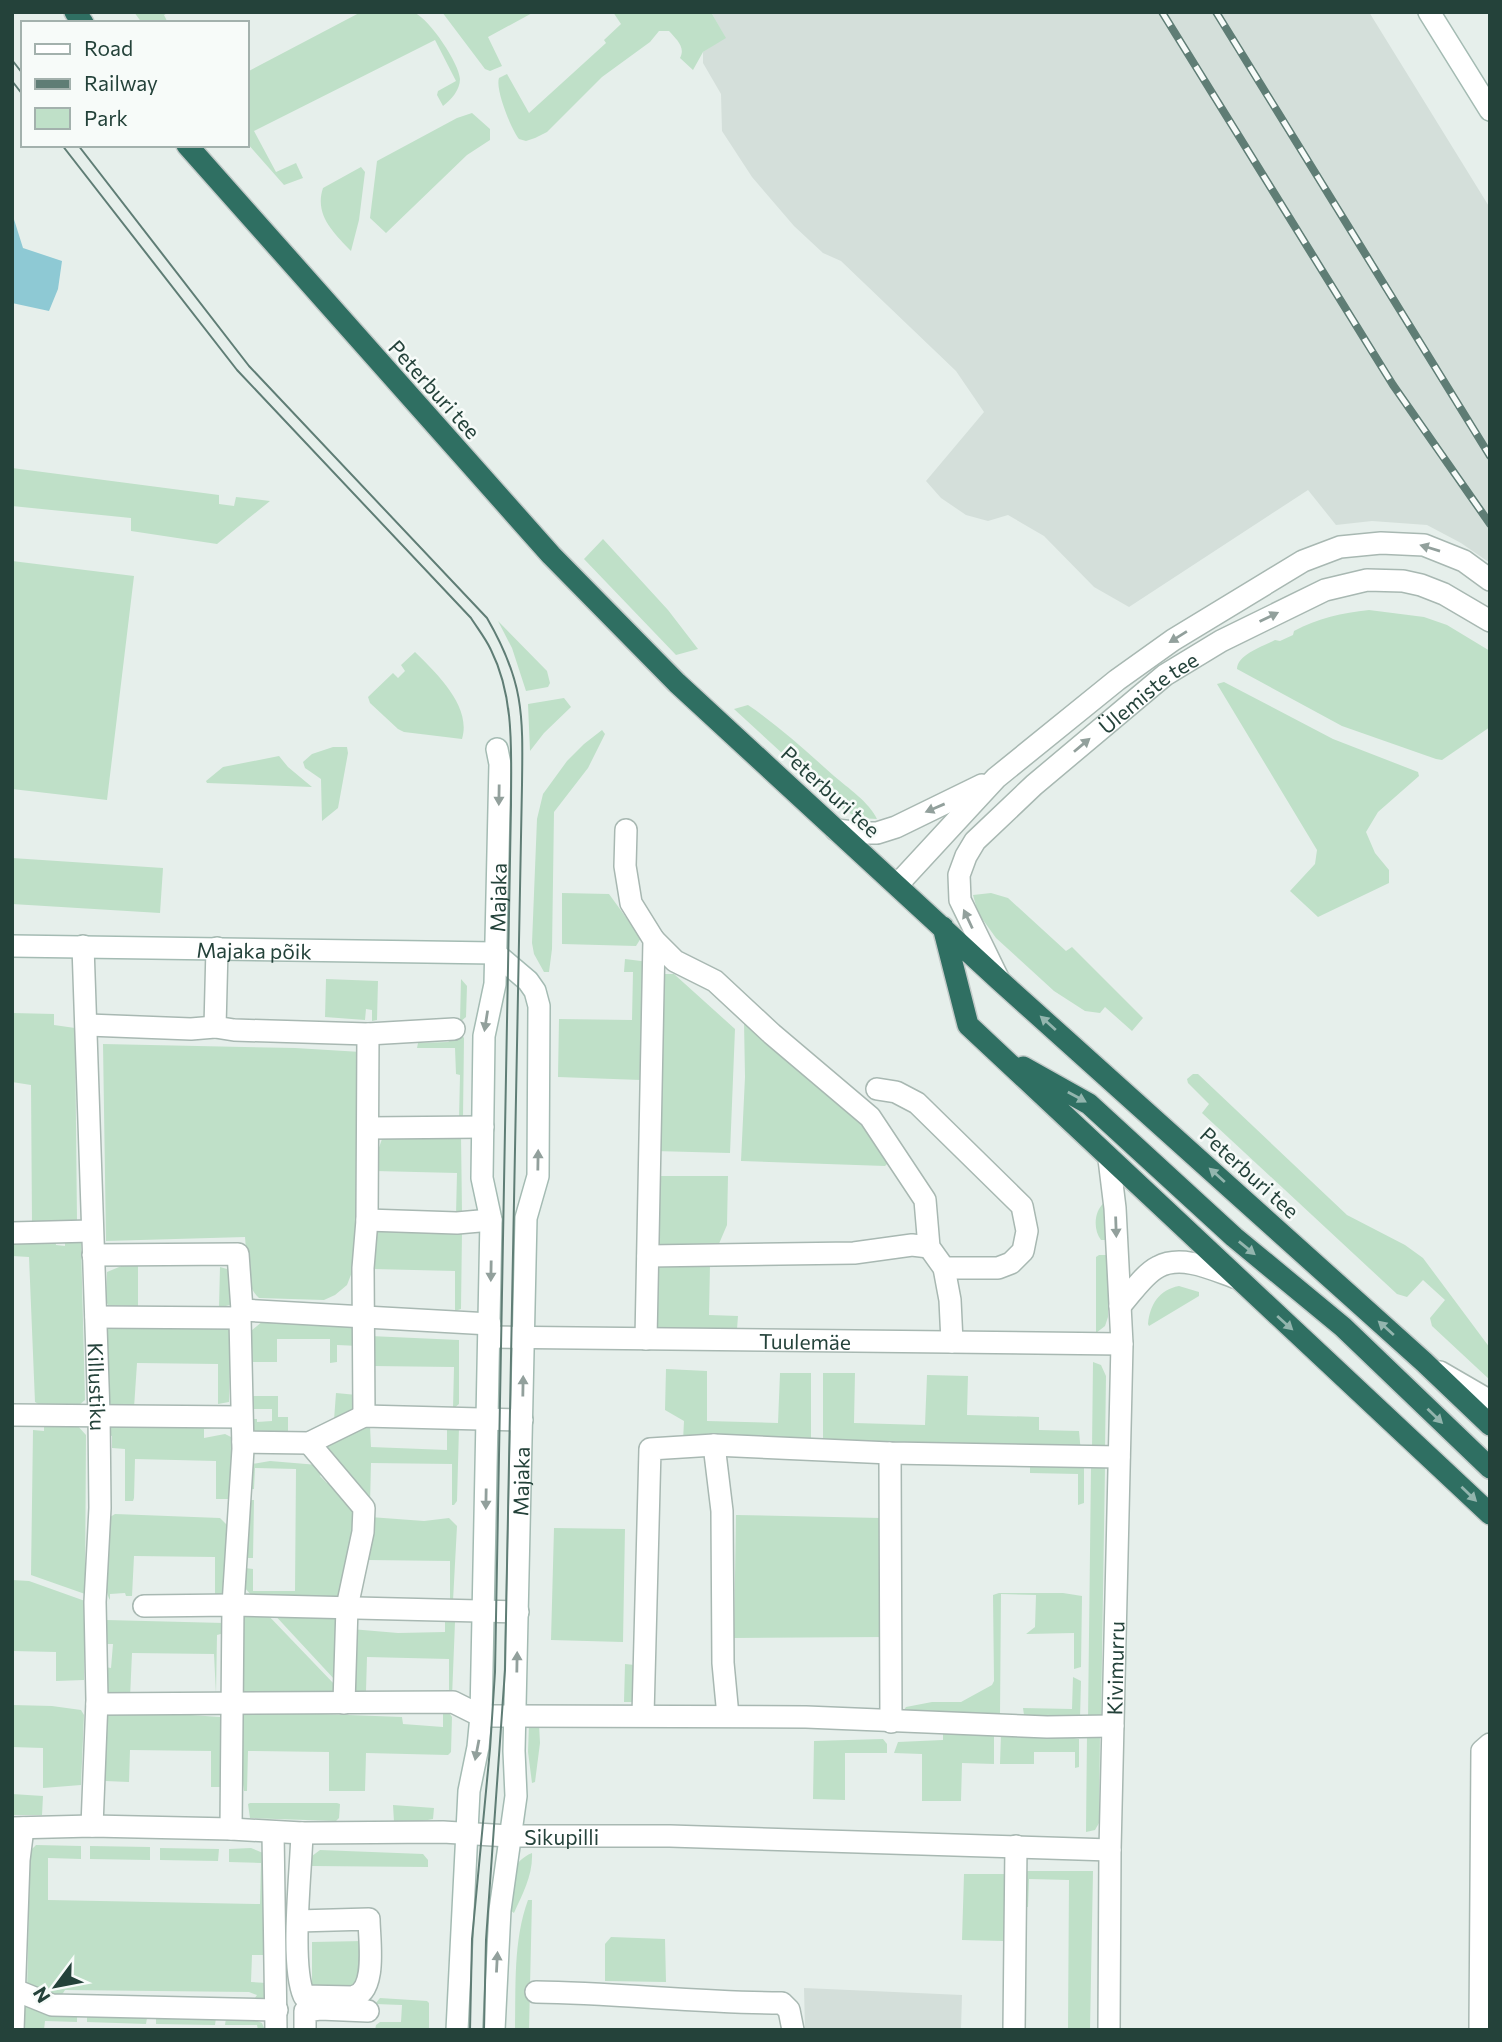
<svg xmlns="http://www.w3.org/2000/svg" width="1502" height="2042" viewBox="0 0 1502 2042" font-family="Commissioner,sans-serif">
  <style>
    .built { fill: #d4dfda }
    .green { fill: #bfe0c8 }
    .water { fill: #8ec9d4 }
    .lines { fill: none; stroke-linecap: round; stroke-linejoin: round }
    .street-casing { stroke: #a8b8b2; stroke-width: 24 }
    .secondary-casing { stroke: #a4bbb3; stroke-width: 24 }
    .highway-casing { stroke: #c2cac8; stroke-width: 24 }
    .street { stroke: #fff; stroke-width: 21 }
    .secondary { stroke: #fff; stroke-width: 21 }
    .highway { stroke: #2f6f62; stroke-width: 21 }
    .tram { stroke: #5f7d75; stroke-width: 2 }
    .rail-casing { stroke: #5f7d75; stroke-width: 8 }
    .rail { stroke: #f7fbf9; stroke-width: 5; stroke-dasharray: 16; stroke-linecap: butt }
    .oneway { fill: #92a09c }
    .oneway2 { fill: #93b5ae }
    .labels { text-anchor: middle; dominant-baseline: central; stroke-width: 5; stroke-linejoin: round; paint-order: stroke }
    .street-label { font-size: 21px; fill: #24423a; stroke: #f7fbf9 }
  </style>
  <rect width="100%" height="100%" fill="#e6efeb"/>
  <path class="built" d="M711,12h658l121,196v355l-29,-20 -34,-18 -55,-4 -36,4 -28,-35 -179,117 -35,-20 -50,-51 -36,-21 -20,6 -22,-6 -25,-17 -15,-17 58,-69 -28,-41 -115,-110 -18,-8 -29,-27 -42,-49 -30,-46 -1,-37 -18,-31v-11l22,-15z
    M804,1988l158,7 -1,35h-156z"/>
  <path class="green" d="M134,12h35l-5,3 4,8h-26z
    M361,12c13,0 43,-3 54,1 15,7 44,50 45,66 0,11 -9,21 -17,27l-6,-11 1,-4 18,-10 -21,-41 -181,91 22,41 20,-9 7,15 -19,7 -37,-42v-71z
    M442,12h92l-46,25 14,29 -12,5 -5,-2z
    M613,12h98l15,26 -23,14 -10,18 -13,-12c6,-11 -4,-19 -11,-27h-10l-9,11 -48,35 -55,55 -12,6 -9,3 -7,-2c-8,-10 -24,-50 -20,-61l8,-4 22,39 77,-70 -2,-3 17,-16z
    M472,113l18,16v11l-23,15 -81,78 -16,-15 7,-57 80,-43z
    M361,167l4,5 -6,48 -8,31c-17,-18 -37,-36 -28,-63z
    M12,468l207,27v9l15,2 2,-9 34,4 -53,43 -86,-13v-13l-119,-12z
    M603,539l65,71 30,39 -22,6 -92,-96z
    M12,561l122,15 -27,224 -95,-11z
    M1369,610l55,7 23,8 43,26v76l-48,33 -6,-1 -94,-33 -105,-57c1,-15 25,-22 38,-29l5,1 13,-6 1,-4c24,-13 48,-18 75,-21z
    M498,621l49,50 3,12 -2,4 -22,4 -14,-43z
    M415,652c21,21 57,54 47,87l-58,-7 -6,-3 -28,-26 -2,-6 25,-24 5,5 7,-7 -4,-6z
    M1224,682l109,57 85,33 1,4 -41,36 -12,20 9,21 14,17v13l-71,34 -28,-26 25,-27 2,-14 -100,-166z
    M564,698l7,9 -27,26 -14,18 -2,-47z
    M748,705c31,21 58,46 86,71 14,12 35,26 43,43l-17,-1 -15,-7 -111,-102z
    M602,730l3,4 -17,34 -34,44 -2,137 -3,23h-5l-10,-18 -2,-11 5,-124 6,-25 24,-33 17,-17z
    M333,747h14l1,6 -10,55 -16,13 -1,-42 -16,-11 -2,-6 9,-8z
    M279,756l9,11 24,20 -105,-4 -1,-2 17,-14z
    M12,858l151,10 -3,45 -148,-9z
    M562,893l47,1 32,44 -5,8 -74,-2z
    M991,893l17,5 58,53 6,-4 71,71 -11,13 -27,-24 -5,6 -15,-2 -31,-20 -58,-53 -18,-25 -5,-18z
    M625,959l24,3 -2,160h-7l1,-42 -83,-3 1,-58 73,1 1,-48h-9z
    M659,974h15l61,55 -5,124 -76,-2z
    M326,979l52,2 -1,39 -5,1v-11l-6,-1 -1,11 -40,-3z
    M461,979l6,7 -1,31 -6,5z
    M12,1013l42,1v11l21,3 2,193 -45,3 -1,-139 -19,-3z
    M744,1021l109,92 38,47 -6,6 -144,-5 4,-84z
    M462,1035l2,3 -1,79 -4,2 1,-44 -4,-1 -1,-26h-38l1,-5 30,-1 8,-6z
    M103,1044l192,4 66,4 -2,181 -5,34 -7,18 -12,10 -11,5 -65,-2c-15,-13 -12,-42 -14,-61l-139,4z
    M1193,1074h5l149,141 58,30 18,13 67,90v32l-58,-54 -2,-8 15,-18 -22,-20 -16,17 -10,-3 -195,-181 7,-9 -21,-21 -1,-4z
    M461,1135l1,77 -2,2 -4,1 1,-42 -82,-2v-12l7,-20h62z
    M658,1176h70l-1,49 -9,21 -63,1z
    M1104,1203l5,37h-8c-8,-10 -7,-29 3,-37z
    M376,1229l86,3 -1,77 -6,2v-40l-82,-2z
    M12,1237l43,1 1,7 9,1v-8l12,2 4,3 4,157 -7,6 -38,-1 -5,-3 -6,-145 -17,-1z
    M1099,1255h9v62l-3,9 -9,7v-76z
    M657,1264l53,1 -1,50 29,1 -1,13 -79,-1z
    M124,1265l14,1v40l-30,-1 -2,-4 1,-29z
    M220,1267l7,2 6,5v30l-14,4z
    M1179,1286l20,6v4l-50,30 -1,-2c2,-20 11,-34 31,-38z
    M263,1321l90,3 6,22 -22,-1v17l-7,1v-24h-53v23h-27l1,-31z
    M228,1324l3,6 -2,72 -11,2v-40l-81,-1 -3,45 -23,-2 -3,-12v-66l8,-2z
    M370,1336l89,4v64l-6,5 1,-42 -82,-1z
    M1093,1362l8,3 5,11 -1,74 -13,-1z
    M666,1369l41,2v50l71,2 2,-50h31v72l-128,-4 1,-20 -19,-11z
    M823,1373h32l-1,50 71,2 2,-50 41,1 -1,39 72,2v13l40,1 2,22 -258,-8z
    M336,1393l21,2 -2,15 -21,10z
    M253,1396h25v21h10v17l-36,-2 -3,-13h8v3l15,-1v-12h-22l-1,-11z
    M44,1421l32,3 10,11 -1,159 -54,-19 2,-145 11,1z
    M214,1425l2,3 -12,1v9l21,-4 6,3 2,14 -4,48h-13v-38l-81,-2 -1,39 -1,3h-8v-52l-13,-1v-12l-4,-1v-9z
    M447,1425l12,2 -2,74 -3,4h-2v-41l-81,-1 -1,41 -10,-18 -37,-41 38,-18 9,-1 1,21 76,3z
    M270,1461l48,4 6,6 -4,5 7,7 5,-3 20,27 4,11 -13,81 -91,-3 -8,-9 1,-19 8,1v22h42l1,-122 -41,-1 -1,21h-5l3,-25z
    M1102,1465l3,2 -4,252 -13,1 3,-253z
    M1030,1466h54v37l-6,2v-31l-48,-1z
    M248,1500h6l-1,58h-8z
    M115,1514l105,4 10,10 -4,66 -11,3v-40l-81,-1 -2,40h-6l-1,-3 -15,1v6c-9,-16 -4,-64 0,-83z
    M736,1515l145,3 3,119 -150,1z
    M370,1517l54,4 25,-3 8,8 -4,75h-3v-40l-82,-1z
    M554,1528l71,1 -2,113 -72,-2z
    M12,1580l17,1 56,20 -1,79 -28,1v-29l-44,-1z
    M999,1593h64l19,3 -1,71 -7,2v-36l-48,1 9,-7 1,-32 -35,-1 -1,121 -99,-1 5,-7 26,-5h29l31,-17 2,-4 -1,-86z
    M271,1611l67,4 -3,65z
    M265,1612l71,74 -1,9 -97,-1 1,-72 5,-7z
    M452,1616l3,6 -3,75 -3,1v-39l-82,-2 -1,34h-10v7l-11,-18 6,-51 47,4 47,-1v-14z
    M106,1620l118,3v10l-7,2 -1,59 -2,-40 -82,-1 -2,45 -23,-3 -2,-28 6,1 2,-24h-7z
    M625,1664l10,1v37h-11z
    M1073,1677l8,4 -1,38 -52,-1 -4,-3 -1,-7 49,1z
    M12,1705l40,1 29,4 3,5 -3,70 -38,3v-40l-31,-1z
    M132,1711l88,6 3,4 6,66h-18v-36l-81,-1 -1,32 -24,-1v-67z
    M239,1711l163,6 1,7 40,3v-13h7l2,3 -1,35 -3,3 -82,-2 -1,38h-36v-39l-81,-1 -1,40h-3l-5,-35z
    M529,1724h10l1,19 -5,39 -3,1 -4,-31z
    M943,1732l51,2v30l-32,-1 -1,38h-39v-47l-28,-1 4,-11 45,-2z
    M1100,1733l-1,90 -4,7 -9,2 1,-98z
    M1001,1734l57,1 21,4v28l-4,1v-16h-41v12h-34z
    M883,1739l4,5v9h-42v47l-32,-1 1,-58z
    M12,1794l31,2 -1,19h-30z
    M250,1803h87l3,1 -1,14 -3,3 -86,-3 -2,-14z
    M393,1805l41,3 -1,11 -16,3h-23z
    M36,1845l45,1v13l-33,-1v42l212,4 1,-41 -32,-1v-13l22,-1 12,5 4,102h-15l-1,27 16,1v16l-19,9 9,-13 -8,-3 -184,-2 -7,11 -31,-9 3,-133 1,-9z
    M90,1846l60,1v13l-60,-1z
    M160,1848l59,1 -1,12 -58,-1z
    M320,1850l103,4 5,6v7l-117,-1 1,-10z
    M532,1853c1,22 -9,40 -18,60l-7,-5c2,-22 1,-45 25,-55z
    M1021,1871h72l-3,159h-22l1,-150 -40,-1 -1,28h-8z
    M964,1874h41l-1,67 -42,-1z
    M528,1900h4l-3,130h-14c1,-43 -2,-89 13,-130z
    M611,1937l54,2 1,43 -61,-1v-37z
    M364,1941l-3,49 -49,-1v-47z
    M380,1998l47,3 2,2v27h-54l1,-5 4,-3h21l1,-17 -27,-1z
    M30,2004l47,10v8l-32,-1 -1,9h-25l4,-24z
    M87,2016l60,2 -1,6 -59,-2z
    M156,2017l60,1 -1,7 -59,-1z
    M226,2018l27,1 9,4 3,7h-7l-1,-5h-32z"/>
  <path class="water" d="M12,213l11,35 39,13 -4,28 -9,22 -37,-8z"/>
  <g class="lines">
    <g class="street-casing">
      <g id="street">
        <path d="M626,830l-1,36 6,37 23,37 -8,399"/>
        <path d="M836,830l27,3h14l19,-6 86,-42"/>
        <path d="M898,884l98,-106 121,-98 56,-40 130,-79 37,-14 41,-4 43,2 40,16 26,19"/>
        <path d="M654,940l21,21 40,20 57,53 98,83 55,83 4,47 15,21 6,32 2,42"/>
        <path id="s1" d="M83,946l16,468 1,94 -5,94 2,98 -5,126"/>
        <path d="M217,948l-2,79 19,3 134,4 86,-5"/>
        <path id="s2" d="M998,978l-38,-78 -1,-25 7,-19 9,-15 59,-56 131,-110 56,-34 104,-51 42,-10 36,1 18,4 23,9 46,27"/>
        <path d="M88,1025l103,4 24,-2"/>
        <path d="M877,1089l19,3 21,11 105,103 5,25 -4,20 -12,12 -13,5h-54"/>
        <path d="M368,1128l115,-1"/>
        <path d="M367,1220l90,3 34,-3"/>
        <path d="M12,1233l79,-2"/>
        <path d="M93,1255l145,-1 4,56 -2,8 -144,-1"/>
        <path d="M648,1256l206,-3 58,-8 17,2"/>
        <path d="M1120,1306c11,-12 24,-32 38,-39 24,-13 56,3 79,11"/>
        <path d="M242,1310l248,14"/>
        <path id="s3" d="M490,1337l632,7"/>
        <path d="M1440,1372l50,29"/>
        <path d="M12,1415l229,2"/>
        <path d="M364,1416l-1,-148 4,-48 1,-186"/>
        <path d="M243,1442l66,1 55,-27 158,4"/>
        <path d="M309,1443l55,65 -1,24 -16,75 -3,96"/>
        <path d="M714,1445l8,66 1,152 5,53"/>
        <path d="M890,1453l1,269"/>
        <path d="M144,1606l89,-1 285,7"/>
        <path d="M97,1704l356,-2 28,14 325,1 241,10 66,-1"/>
        <path d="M643,1715l7,-266 64,-4 176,8 229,4"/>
        <path id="s4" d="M12,1828l80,-2 139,3 71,4 141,-1 66,4h161l440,14"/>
        <path d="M231,1829l2,-224 10,-156 -3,-131"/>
        <path d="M273,1832l3,198"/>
        <path d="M298,1921l71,-2c0,20 9,74 -17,78l-48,-1c-14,-32 -3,-124 -2,-163"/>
        <path d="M15,1990l37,15 225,5"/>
        <path d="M536,1992c82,1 164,11 246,11l7,7 4,20"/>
        <path d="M13,2030l6,-170 4,-32"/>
        <path d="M305,2030v-19l15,-2 48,2"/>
        <path d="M1014,2030l2,-184"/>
        <path id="s5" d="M1109,2030l1,-180 12,-506 -7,-136 -6,-49"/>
        <path d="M1480,2030l2,-279 8,-7"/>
      </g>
    </g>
    <g class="secondary-casing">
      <g id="secondary">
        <path d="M1429,12l61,98"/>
        <path id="s6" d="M12,946l483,7"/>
        <path id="s7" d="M457,2030l12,-239 9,-44 3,-31 10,-496 -9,-42 2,-142 11,-52 5,-220 -3,-15"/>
        <path id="s8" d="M494,2030l6,-120 16,-114 -2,-45 12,-533 12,-42 1,-170 -4,-15 -7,-10 -33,-28"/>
      </g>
    </g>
    <g class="highway-casing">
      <path id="highway" d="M75,12l8,11
        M187,145l364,410 126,128 322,297 425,382 66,63
        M943,927l25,98 522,489
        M1023,1067l66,37 145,133 109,90 147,141"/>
    </g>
    <use href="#street" class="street"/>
    <use href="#secondary" class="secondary"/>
    <use href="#highway" class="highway"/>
    <path class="tram" d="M12,60l11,14
      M12,81l11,14
      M62,145l175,225 234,248c7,11 15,21 20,32 24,48 20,103 20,155l-16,867 -5,77 -18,190 -2,91
      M78,145l171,221 238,252c37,64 36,96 35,167l-17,885 -19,270 -2,90"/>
    <g class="rail-casing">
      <path id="rail" d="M1162,12l231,373 97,139
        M1216,12l274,444"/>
    </g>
    <use href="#rail" class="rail"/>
  </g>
  <defs><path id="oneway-solid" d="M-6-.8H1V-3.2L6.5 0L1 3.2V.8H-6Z" transform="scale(1.75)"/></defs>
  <g class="oneway">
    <use href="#oneway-solid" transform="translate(1430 548) rotate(-163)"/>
    <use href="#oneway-solid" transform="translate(1269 617) rotate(-26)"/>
    <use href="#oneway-solid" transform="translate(1178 637) rotate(148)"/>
    <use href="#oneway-solid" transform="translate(1082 745) rotate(-40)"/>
    <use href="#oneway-solid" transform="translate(499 795) rotate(91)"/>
    <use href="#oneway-solid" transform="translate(935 808) rotate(157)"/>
    <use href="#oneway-solid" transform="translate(968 919) rotate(-115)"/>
    <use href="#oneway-solid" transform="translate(486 1021) rotate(99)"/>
    <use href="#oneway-solid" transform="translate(538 1160) rotate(-89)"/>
    <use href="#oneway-solid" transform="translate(1116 1227) rotate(88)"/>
    <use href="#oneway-solid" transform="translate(491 1271) rotate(91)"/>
    <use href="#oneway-solid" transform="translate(523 1386) rotate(-89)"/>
    <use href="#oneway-solid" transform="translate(486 1499) rotate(91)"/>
    <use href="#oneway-solid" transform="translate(517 1662) rotate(-89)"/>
    <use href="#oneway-solid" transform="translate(477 1750) rotate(101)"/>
    <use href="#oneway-solid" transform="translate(497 1962) rotate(-87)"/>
  </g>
  <g class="oneway2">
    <use href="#oneway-solid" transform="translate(1048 1023) rotate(-138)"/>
    <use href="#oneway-solid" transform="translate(1077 1097) rotate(29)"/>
    <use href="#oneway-solid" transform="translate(1217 1175) rotate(-138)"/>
    <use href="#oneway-solid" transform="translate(1247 1248) rotate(39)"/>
    <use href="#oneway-solid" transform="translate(1285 1323) rotate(42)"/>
    <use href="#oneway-solid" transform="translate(1386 1328) rotate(-138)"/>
    <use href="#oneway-solid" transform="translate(1435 1416) rotate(44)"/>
    <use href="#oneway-solid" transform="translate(1469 1494) rotate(44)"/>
  </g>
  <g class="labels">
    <g class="street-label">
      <text transform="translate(435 389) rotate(48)">Peterburi tee</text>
      <text stroke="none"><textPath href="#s2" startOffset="378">Ülemiste tee</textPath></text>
      <text transform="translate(831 791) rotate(42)">Peterburi tee</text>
      <text stroke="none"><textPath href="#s7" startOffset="1136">Majaka</textPath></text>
      <text stroke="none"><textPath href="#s6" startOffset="242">Majaka põik</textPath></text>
      <text transform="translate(1250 1172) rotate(42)">Peterburi tee</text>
      <text stroke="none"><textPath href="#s3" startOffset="315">Tuulemäe</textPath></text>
      <text stroke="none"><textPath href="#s1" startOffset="441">Killustiku</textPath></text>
      <text stroke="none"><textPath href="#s8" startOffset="550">Majaka</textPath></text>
      <text stroke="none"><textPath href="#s5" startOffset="362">Kivimurru</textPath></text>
      <text stroke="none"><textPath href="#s4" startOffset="550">Sikupilli</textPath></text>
    </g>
  </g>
  <rect width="1502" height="2042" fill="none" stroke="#24423a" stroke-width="28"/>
  <rect x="21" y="21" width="228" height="126" fill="#f7fbf9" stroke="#a3b1ad" stroke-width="2"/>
  <rect x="35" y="44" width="35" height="10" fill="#ffffff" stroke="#a3b1ad" stroke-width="2"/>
  <text x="84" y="56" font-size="21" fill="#24423a">Road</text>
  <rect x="35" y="79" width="35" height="10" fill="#5f7d75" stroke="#a3b1ad" stroke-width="2"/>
  <text x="84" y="91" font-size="21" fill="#24423a">Railway</text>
  <rect x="35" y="108" width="35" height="21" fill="#bfe0c8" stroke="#a3b1ad" stroke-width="2"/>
  <text x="84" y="126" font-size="21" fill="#24423a">Park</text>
  <g transform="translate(56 1986) rotate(238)" stroke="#f7fbf9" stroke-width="5" paint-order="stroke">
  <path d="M0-5L12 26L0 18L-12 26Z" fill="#24423a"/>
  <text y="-10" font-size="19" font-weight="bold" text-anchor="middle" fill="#24423a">N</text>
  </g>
</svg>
